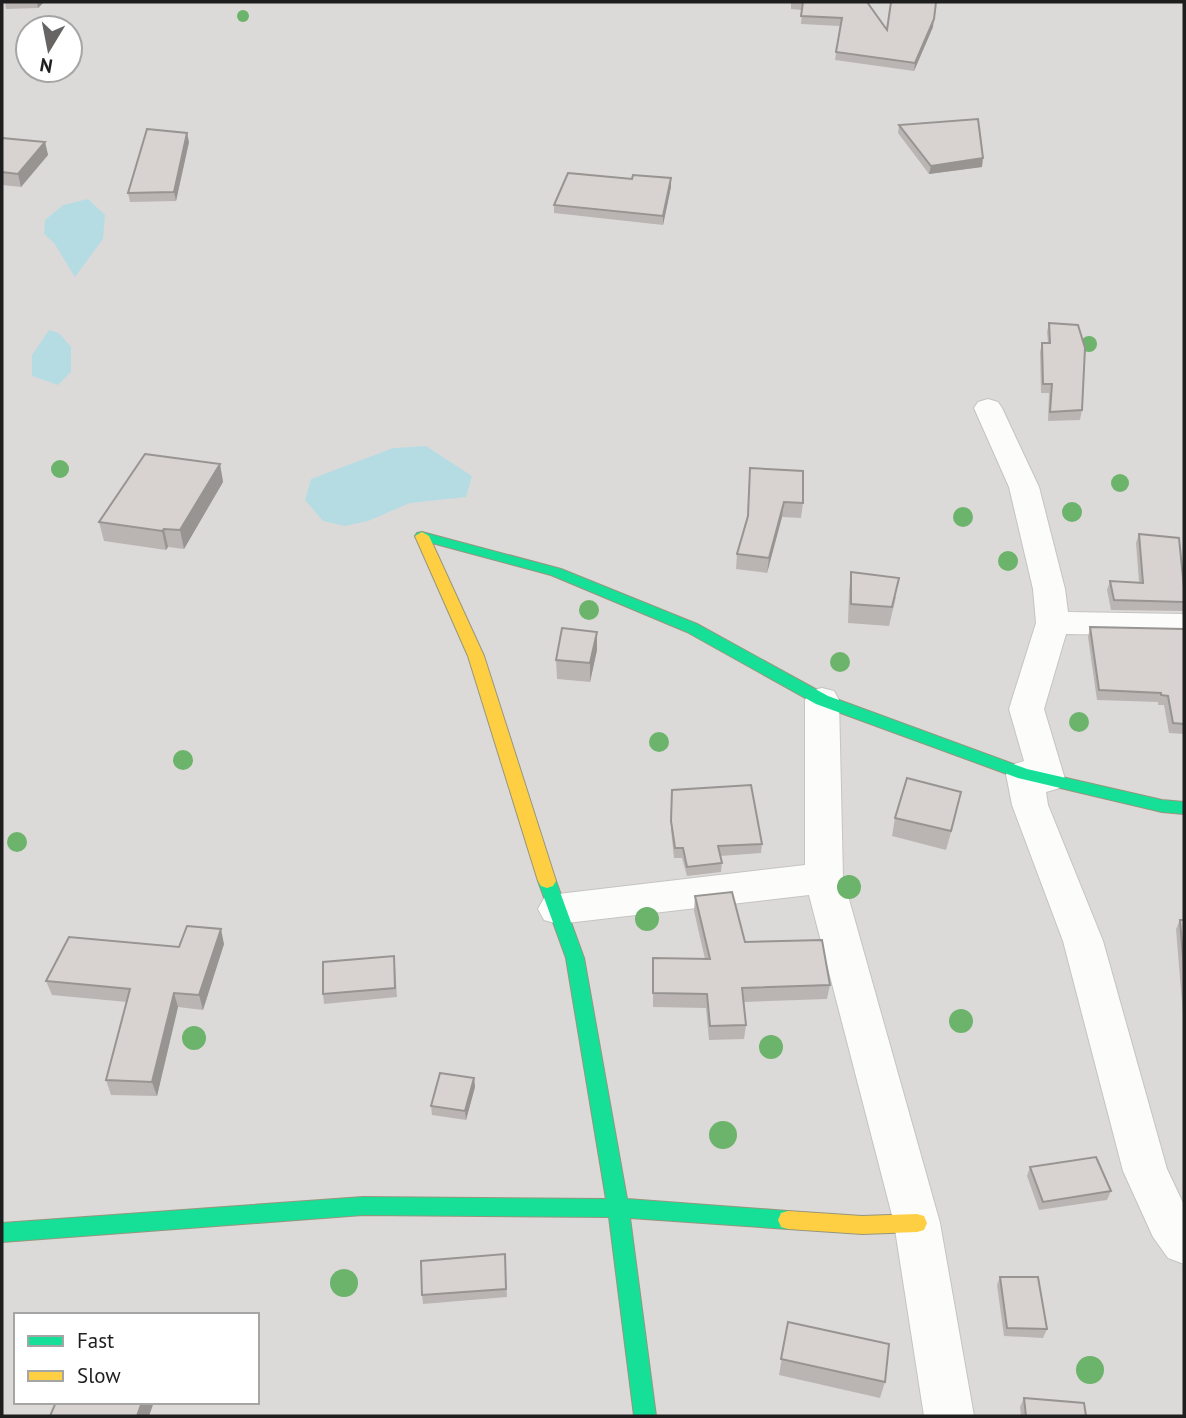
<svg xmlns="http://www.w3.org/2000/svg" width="1186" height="1418" viewBox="0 0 1186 1418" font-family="'PT Sans',sans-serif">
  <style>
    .residential { fill: #dcdad8; fill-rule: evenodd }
    .water { fill: #b6dce3 }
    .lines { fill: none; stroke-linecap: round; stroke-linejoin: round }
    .street-casing { stroke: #c5c4c2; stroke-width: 2 }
    .fast-casing { stroke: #96967d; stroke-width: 2 }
    .slow-casing { stroke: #96967d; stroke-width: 2 }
    .street { fill: #fcfcfb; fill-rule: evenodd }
    .fast { fill: #16e098; fill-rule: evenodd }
    .slow { fill: #ffcf43; fill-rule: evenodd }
    .tree { fill: #6cb36b }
    .wall { fill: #bab5b3 }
    .shaded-wall { fill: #979492 }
    .building { fill: #d8d3d0; stroke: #979492; stroke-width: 2 }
  </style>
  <rect width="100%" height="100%" fill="#edeae6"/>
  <path class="residential" d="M2,2h1182v1414h-1182zM28,28h42v42h-42zM16,1315h241v87h-241z"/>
  <path class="water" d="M88,199l17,16 -2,24 -28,38 -21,-34 -10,-9 1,-14 18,-15z
    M49,330l10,3 12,14v25l-13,13 -26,-9v-21z
    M426,446l46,30 -6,21 -56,6 -42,18 -23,5 -22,-5 -18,-21 6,-21 82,-31z"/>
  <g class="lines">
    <g class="street-casing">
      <path id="street" d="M988,399l10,3 4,6 37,79 26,102 3,23 116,2v22l-118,-2 -22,75 21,70 -5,9 -14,4 2,13 55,136 64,228 17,36v59l-16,-6 -15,-21 -30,-66 -60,-230 -51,-136 -6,-31 5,-9 13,-4 -15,-52 27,-86 -3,-34 -24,-102 -35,-79 4,-6z
        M822,688l12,3 5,9 4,178 97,345 34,193h-50l-30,-193 -85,-328 -251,29 -14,-4 -6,-11 6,-11 14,-4 247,-29v-165l5,-9z"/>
    </g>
    <g class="fast-casing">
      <path id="fast" d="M422,532l139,37 136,55 131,72 199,73 135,31 22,2v12l-22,-2 -144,-34 -202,-74 -129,-72 -136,-57 -134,-36 -2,-3 2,-3z
        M547,874l6,2 3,5 28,77 43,241 161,12 7,2 3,7 -3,7 -7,2 -158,-11 26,198h-22l-25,-199 -246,-2 -361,27v-19l361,-26 243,2 -40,-241 -28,-77 3,-5z"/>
    </g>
    <g class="slow-casing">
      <path id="slow" d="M422,532l7,4 55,120 72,225 -3,5 -6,2 -6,-2 -3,-5 -70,-225 -53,-120z
        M788,1211l74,5 55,-2 7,2 3,7 -3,7 -7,2 -55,2 -74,-5 -7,-2 -3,-7 3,-7z"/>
    </g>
    <use href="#street" class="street"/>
    <use href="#fast" class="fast"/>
    <use href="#slow" class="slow"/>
  </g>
  <g class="tree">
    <circle cx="243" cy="16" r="6"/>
    <circle cx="1089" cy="344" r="8"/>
    <circle cx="60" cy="469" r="9"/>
    <circle cx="1120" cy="483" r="9"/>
    <circle cx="1072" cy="512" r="10"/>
    <circle cx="963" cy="517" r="10"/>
    <circle cx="1008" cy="561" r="10"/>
    <circle cx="589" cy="610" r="10"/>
    <circle cx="840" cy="662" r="10"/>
    <circle cx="1079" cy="722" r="10"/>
    <circle cx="659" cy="742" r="10"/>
    <circle cx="183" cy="760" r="10"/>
    <circle cx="17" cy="842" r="10"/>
    <circle cx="849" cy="887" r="12"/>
    <circle cx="647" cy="919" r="12"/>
    <circle cx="961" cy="1021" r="12"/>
    <circle cx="194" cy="1038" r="12"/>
    <circle cx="771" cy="1047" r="12"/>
    <circle cx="723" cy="1135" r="14"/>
    <circle cx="344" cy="1283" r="14"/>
    <circle cx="1090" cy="1370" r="14"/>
  </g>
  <path class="wall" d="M5,2h39l-6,6 -32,1z
    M791,2h76l20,28 46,-3 -19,44 -79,-11 5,-34 -39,-2 1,-14 -11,-1z
    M899,125l83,42 -53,7 -31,-41z
    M2,138l43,4 3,13 -27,32 -19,-2z
    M189,142l-13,59 -46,1 -2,-9z
    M671,187l-8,38 -109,-12v-8z
    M1049,323l33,87 -2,10 -32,1 1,-28h-8l-1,-41 2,-9h6l-1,-11z
    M220,464l3,18 -39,67 -16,-2 -2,3 -62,-9 -5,-19z
    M750,468l53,35 -2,15 -19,-1 -15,56 -31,-4 1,-15 10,-36z
    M1139,534l45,54v18l-1,5 -72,-1 -4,-20 3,-9 29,1 -3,-39z
    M851,572l45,25 -7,29 -41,-3 1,-32z
    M1090,627l94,2v105l-15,-1 -5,-28h-6v-3l-61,-2 -9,-63z
    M597,632v18l-7,32 -33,-3 -1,-19z
    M672,790l90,54 -1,9 -41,3 2,7 -1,9 -34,4 -5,-18h-8l-3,-28z
    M957,811l-11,39 -54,-14 3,-18z
    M695,896l50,46 85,43 -3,14 -84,3 3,23 -2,14 -35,1 -3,-32 -53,-1v-49l52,1 -11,-48z
    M1180,920h4v106l-8,-97z
    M224,944l-21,66 -25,-3 -21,89 -46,-1 -5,-15 21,-78 -75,-7 -6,-14 133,-34z
    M395,966l2,31 -73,7 -1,-10z
    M474,1078l1,9 -9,33 -34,-5 -1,-9z
    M1030,1167l81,24 -4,9 -68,10 -12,-34z
    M505,1254l2,43 -84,7 -1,-9z
    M1000,1277l47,52 -4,9 -39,-2 -7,-51z
    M788,1322l97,60 -5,16 -101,-23z
    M1024,1398l62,18h-65l-1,-9z"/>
  <path class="shaded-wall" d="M37,2h7l-6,6z
    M934,19l-1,8 -19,44 1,-8z
    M187,133l2,9 -13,59 -2,-9z
    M45,142l3,13 -27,32 -3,-13z
    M983,158l-1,9 -53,7 2,-8z
    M671,178v9l-8,38v-9z
    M220,464l3,18 -39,67 -4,-19z
    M784,502l-2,15 -15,56 2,-15z
    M164,529l4,18 -2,3 -4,-19z
    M597,632v18l-7,32v-19z
    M221,929l3,15 -21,66 -4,-15z
    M174,993l4,14 -21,89 -5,-14z
    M474,1078l1,9 -9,33 -1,-9z
    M142,1402h12l-5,14h-12z"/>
  <path class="building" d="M799,2h68l20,28 4,-28h45l-2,17 -19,44 -79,-11 6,-34 -41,-2 2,-14z
    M978,119l5,39 -52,8 -32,-41z
    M147,129l40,4 -13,59 -46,1z
    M2,138l43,4 -27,32 -16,-2z
    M568,173l64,6 1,-4 38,3 -8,38 -109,-11z
    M1049,323l29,2 7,23 -3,62 -32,2 2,-28h-9l-1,-41h8z
    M145,454l75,10 -40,66 -16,-1 -2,2 -63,-9z
    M750,468l53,3v32l-19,-1 -15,56 -32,-4 11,-38z
    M1139,534l40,4 5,50v14l-70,-2 -4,-19 33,2z
    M851,572l48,6 -7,29 -41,-3z
    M1090,627l94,2v95l-11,-1 -5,-27 -7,-1v-2l-62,-3z
    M562,628l35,4 -7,31 -34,-3z
    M907,778l54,14 -10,39 -56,-13z
    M751,785l11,59 -44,2 4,17 -35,4 -4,-19h-8l-4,-27 1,-31z
    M732,892l13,50 77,-2 8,45 -88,3 4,37 -36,1 -3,-32 -54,-1v-35l57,1 -15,-63z
    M1180,920h4v49z
    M187,926l34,3 -22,66 -25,-2 -22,89 -46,-2 24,-91 -84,-8 23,-44 110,10z
    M394,956l1,32 -72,6v-32z
    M440,1073l34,5 -9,33 -34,-5z
    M1096,1157l15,34 -68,11 -13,-35z
    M505,1254l1,35 -84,6 -1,-34z
    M1000,1277h38l9,52 -40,-1z
    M788,1322l101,22 -4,38 -104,-23z
    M1024,1398l60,5 2,13h-60z
    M56,1402h86l-5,14h-87z"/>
  <rect width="1186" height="1418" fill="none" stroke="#1e1e1e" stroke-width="7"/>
  <rect x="14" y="1313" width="245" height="91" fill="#ffffff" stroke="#a5a5a5" stroke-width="2"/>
  <rect x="28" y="1336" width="35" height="10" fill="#16e098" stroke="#a5a5a5" stroke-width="2"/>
  <text x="77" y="1348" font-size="21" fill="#1e1e1e">Fast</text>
  <rect x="28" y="1371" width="35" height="10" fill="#ffcf43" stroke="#a5a5a5" stroke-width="2"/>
  <text x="77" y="1383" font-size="21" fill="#1e1e1e">Slow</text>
  <g transform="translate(49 49) rotate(190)"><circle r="33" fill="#ffffff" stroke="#a5a5a5" stroke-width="2"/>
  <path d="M0-5L12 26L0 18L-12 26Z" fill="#666564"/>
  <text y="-10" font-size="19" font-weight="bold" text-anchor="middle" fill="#1e1e1e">N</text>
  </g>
</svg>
